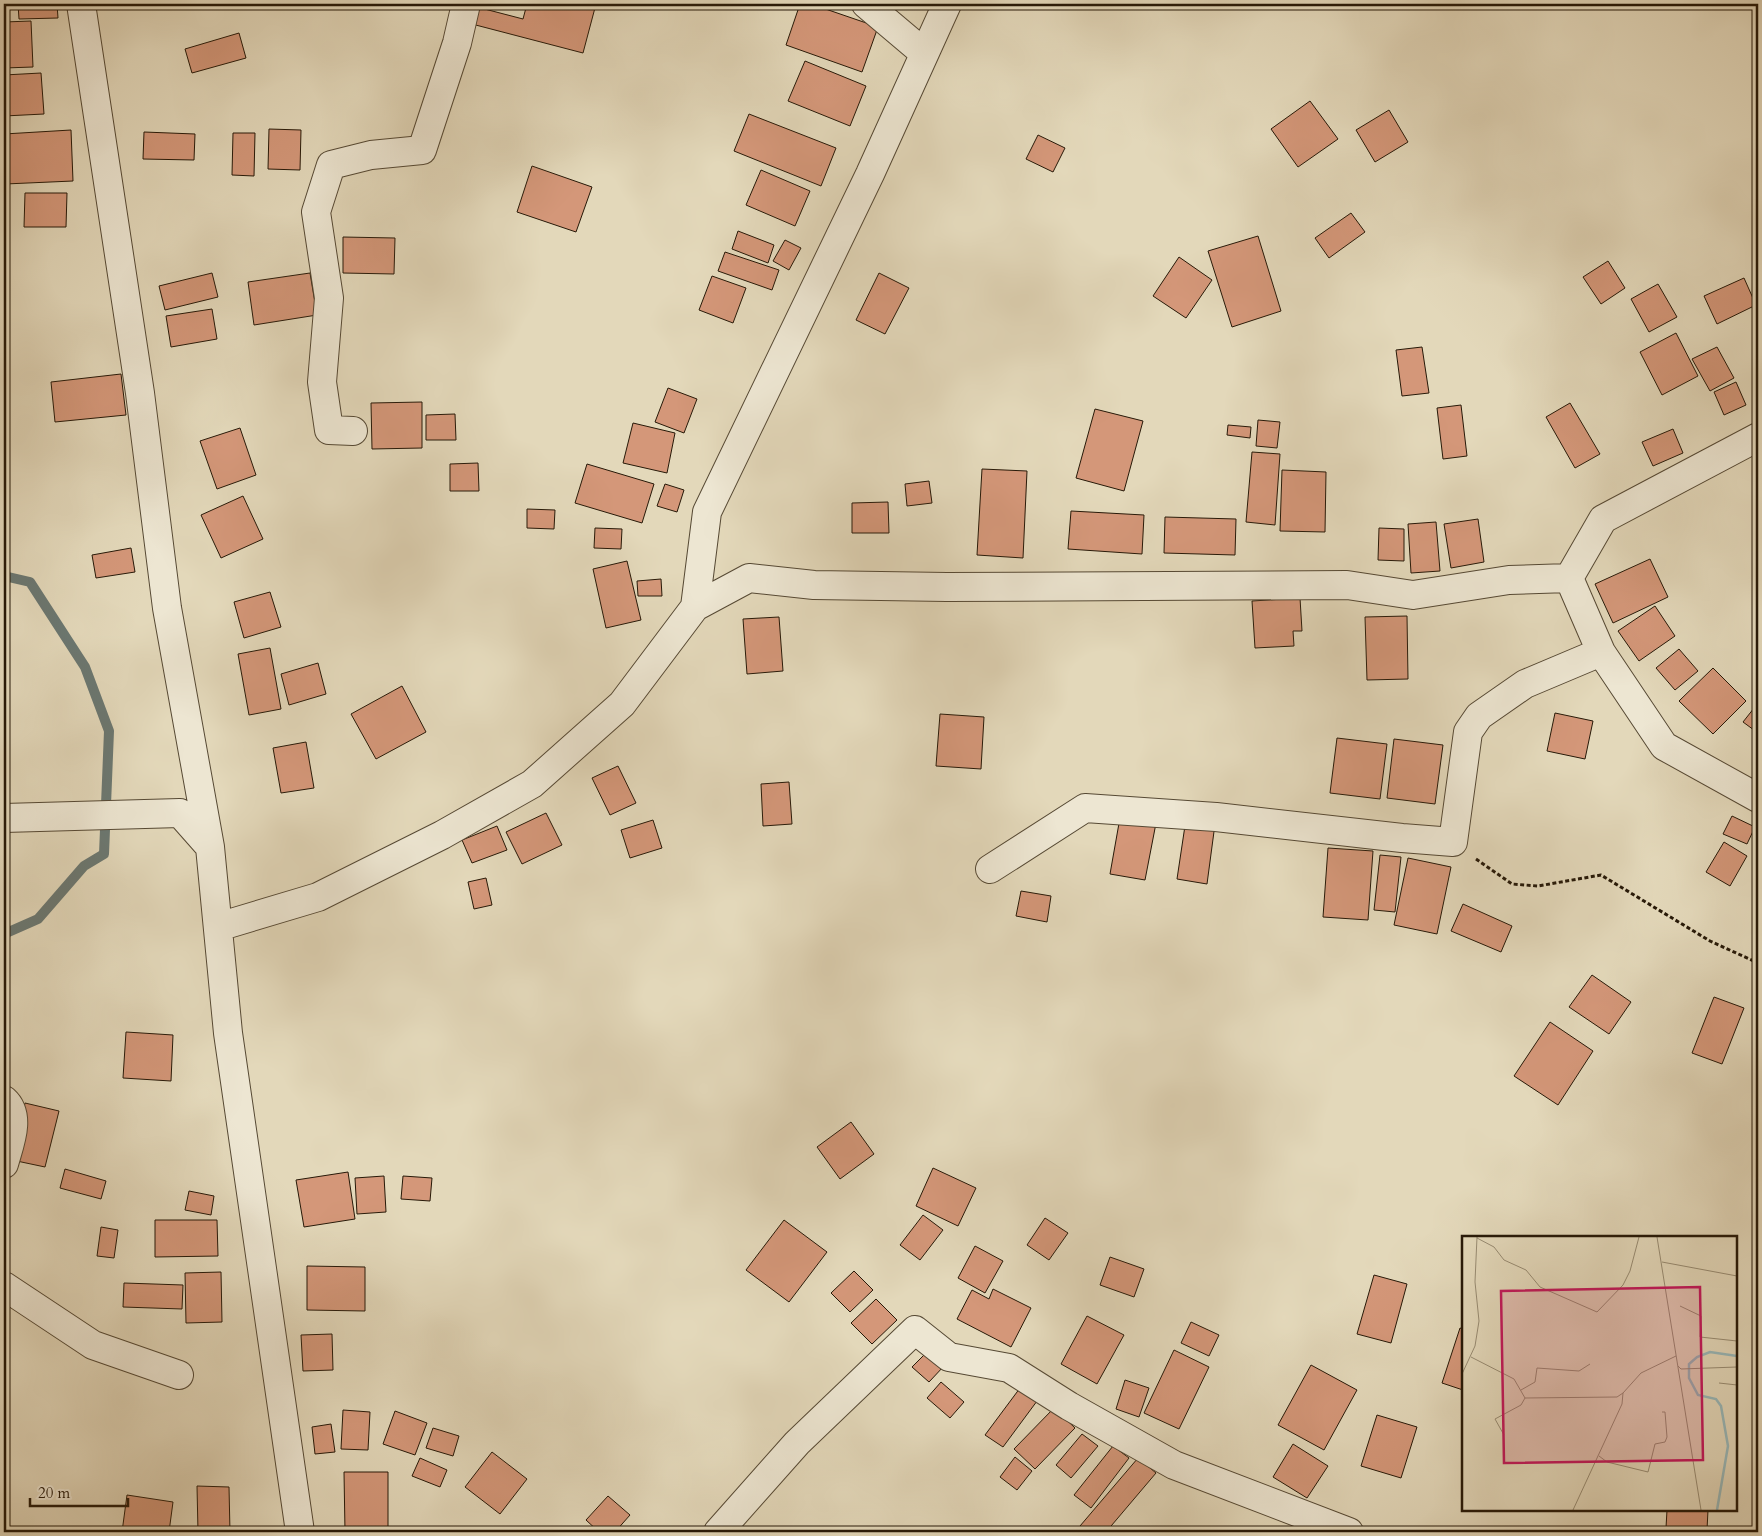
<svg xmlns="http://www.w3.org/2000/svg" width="1762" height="1536" viewBox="0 0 1762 1536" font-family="Cardo,serif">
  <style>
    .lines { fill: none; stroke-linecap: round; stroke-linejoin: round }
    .stream { stroke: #6b7872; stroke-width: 10 }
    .building { fill: #d49779; stroke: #271908 }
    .minor-casing { stroke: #564934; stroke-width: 30 }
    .path { stroke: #271908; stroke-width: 3; stroke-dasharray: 4 2.5; stroke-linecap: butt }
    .minor { stroke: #ede6d2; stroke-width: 28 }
    .inset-river { fill: none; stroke: #98b8b9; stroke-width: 2.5 }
    .inset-road { fill: none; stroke: #988c73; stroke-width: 1 }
    .view { fill: #c2185b; fill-opacity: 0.15; stroke: #c2185b; stroke-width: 2.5 }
    .inset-edge { fill: none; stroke: #271908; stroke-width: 2.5 }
  </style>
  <rect width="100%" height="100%" fill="#e3d8ba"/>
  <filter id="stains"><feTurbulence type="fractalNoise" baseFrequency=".004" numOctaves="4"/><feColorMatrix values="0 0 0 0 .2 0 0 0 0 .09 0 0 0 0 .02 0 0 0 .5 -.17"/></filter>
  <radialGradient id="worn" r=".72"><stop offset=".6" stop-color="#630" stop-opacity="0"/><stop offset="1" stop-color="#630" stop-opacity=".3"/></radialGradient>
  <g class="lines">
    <path class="stream" d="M4,576l26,6 55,85 24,64 -5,123 -20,12 -46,53 -34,15"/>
  </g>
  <path class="building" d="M18,4h39l1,14 -39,1z
    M527,4h69l-13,49 -115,-30 5,-17 50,13z
    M800,4h11l67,23 -16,45 -76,-27z
    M31,21l2,46 -29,1v-46z
    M239,33l7,25 -54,15 -7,-24z
    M805,61l61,25 -16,40 -62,-25z
    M41,73l3,41 -40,2v-41z
    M1310,101l28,38 -40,28 -27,-38z
    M1389,110l19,32 -33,20 -19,-32z
    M749,114l87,34 -15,38 -87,-35z
    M269,129l32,1 -1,40 -32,-1z
    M71,130l2,51 -68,3 -1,-50z
    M144,132l51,2 -1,26 -51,-1z
    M233,133h22l-1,43 -22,-1z
    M1038,135l27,13 -12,24 -27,-13z
    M532,166l60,21 -16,45 -59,-20z
    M761,170l49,21 -15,35 -49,-21z
    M25,193h42l-1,34h-42z
    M1351,213l14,19 -36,26 -14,-20z
    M738,231l36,14 -6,18 -36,-14z
    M1258,236l23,75 -49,16 -24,-76z
    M343,237l52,1 -1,36 -51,-1z
    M785,240l16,8 -12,22 -16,-9z
    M725,252l54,18 -7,20 -54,-19z
    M1179,257l33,23 -26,38 -33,-22z
    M1608,261l17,27 -24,16 -18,-27z
    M212,273l6,24 -53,13 -6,-24z
    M310,273l7,42 -63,10 -6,-43z
    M879,273l30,15 -24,46 -29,-14z
    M712,276l34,12 -13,35 -34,-13z
    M1744,278l12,27 -39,19 -13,-28z
    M1658,284l19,33 -28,15 -18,-33z
    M212,309l5,30 -46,8 -5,-31z
    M1676,333l22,43 -36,19 -22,-43z
    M1422,347l7,46 -27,3 -6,-46z
    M1717,347l17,31 -24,13 -18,-32z
    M1758,352v17l-5,-15z
    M121,374l5,41 -71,7 -4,-40z
    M1736,382l10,23 -22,10 -10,-23z
    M668,388l29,11 -13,34 -29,-11z
    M422,402v46l-50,1 -1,-46z
    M1570,403l30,51 -25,14 -29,-51z
    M1461,405l6,51 -24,3 -6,-51z
    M1095,409l48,12 -19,70 -48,-13z
    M455,414l1,26h-30v-25z
    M1258,420l22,2 -3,26 -21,-2z
    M633,423l42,10 -8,40 -44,-10z
    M1228,425l23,2 -1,11 -23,-3z
    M240,428l16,47 -39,14 -17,-48z
    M1673,429l10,24 -30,13 -11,-24z
    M1252,452l28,2 -5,71 -29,-3z
    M478,463l1,28h-29v-27z
    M587,464l67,20 -12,39 -67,-20z
    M982,469l45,2 -4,87 -46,-3z
    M1282,470l44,2 -1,60 -45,-1z
    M929,481l3,22 -25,3 -2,-22z
    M665,484l19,6 -7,22 -20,-6z
    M243,496l20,43 -42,19 -20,-43z
    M888,502l1,31h-37v-30z
    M527,509l28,1 -1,19 -27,-1z
    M1071,511l73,4 -2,39 -74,-5z
    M1165,517l71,2 -1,36 -71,-2z
    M1478,519l6,43 -33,6 -7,-44z
    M1436,522l4,49 -29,2 -3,-49z
    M595,528l27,1 -1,20 -27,-1z
    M1379,528l25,1v32l-26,-1z
    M131,548l4,24 -39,6 -4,-23z
    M1650,559l18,38 -55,26 -18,-39z
    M627,561l14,59 -35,8 -13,-59z
    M661,579l1,17h-24l-1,-15z
    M270,592l11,35 -37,11 -10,-36z
    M1300,598l2,33h-9l1,15 -39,2 -3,-47z
    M1655,606l20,30 -36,25 -21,-30z
    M1407,616l1,63 -41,1 -2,-63z
    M779,617l4,54 -36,3 -4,-55z
    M270,648l11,61 -32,6 -11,-61z
    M1679,649l19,22 -23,19 -19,-22z
    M318,663l8,31 -37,11 -8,-31z
    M1713,668l33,33 -33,33 -34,-33z
    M402,686l24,46 -50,27 -25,-45z
    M1758,703v30l-15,-11z
    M1555,713l38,8 -8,38 -38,-8z
    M940,714l44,3 -3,52 -45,-3z
    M1337,738l50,6 -7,55 -50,-6z
    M1394,739l49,6 -8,59 -48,-6z
    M306,742l8,46 -33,5 -8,-45z
    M618,766l18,37 -26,12 -18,-37z
    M789,782l3,42 -29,2 -2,-42z
    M1121,812l36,6 -12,62 -35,-6z
    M546,813l16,32 -40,19 -16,-32z
    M1732,816l23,11 -8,17 -24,-10z
    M1186,819l29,5 -8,60 -30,-5z
    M653,820l9,28 -32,10 -9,-28z
    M497,826l10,24 -35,13 -10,-23z
    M1724,842l23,14 -17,30 -24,-14z
    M1328,848l45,3 -5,69 -45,-3z
    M1380,855l21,2 -6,55 -21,-2z
    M1408,858l43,9 -14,67 -43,-9z
    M486,878l6,27 -18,4 -6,-27z
    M1021,891l30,5 -4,26 -31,-6z
    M1463,904l49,22 -11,26 -50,-21z
    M1592,975l39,27 -22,32 -40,-27z
    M1714,997l30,11 -22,56 -30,-11z
    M1550,1022l43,29 -35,54 -44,-29z
    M126,1032l47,3 -2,46 -48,-3z
    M25,1103l34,8 -14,56 -33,-7z
    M851,1122l23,32 -34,25 -23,-32z
    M933,1168l43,20 -18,38 -42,-20z
    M65,1169l41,12 -5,18 -41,-11z
    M348,1172l7,47 -51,8 -8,-47z
    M384,1176l2,36 -29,2 -2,-36z
    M403,1176l29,2 -2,23 -29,-2z
    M189,1191l25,5 -3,19 -26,-5z
    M923,1215l20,15 -23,30 -20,-15z
    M1045,1218l23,15 -19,27 -22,-15z
    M155,1220h62l1,36 -63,1z
    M784,1220l43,32 -38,50 -43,-32z
    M101,1227l17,3 -4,28 -17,-2z
    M975,1246l28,15 -18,32 -27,-15z
    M1110,1257l34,12 -10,28 -34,-12z
    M307,1266l58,1v44l-58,-1z
    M854,1271l19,19 -23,22 -19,-19z
    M221,1272l1,50 -36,1 -1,-50z
    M1374,1275l33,9 -16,59 -34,-9z
    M124,1283l59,2 -1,24 -59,-2z
    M993,1289l38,19 -20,39 -54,-28 15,-29 17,9z
    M876,1299l21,21 -25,24 -21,-21z
    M1087,1316l37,19 -27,49 -36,-20z
    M1191,1322l28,13 -10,21 -28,-13z
    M1460,1328l3,1v61l-21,-7z
    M332,1334l1,36 -30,1 -2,-36z
    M1174,1350l35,17 -30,62 -35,-16z
    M928,1351l16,15 -15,16 -17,-15z
    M1311,1365l46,25 -33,60 -46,-25z
    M1125,1380l24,8 -10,29 -23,-8z
    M941,1382l23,20 -14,16 -23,-20z
    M1023,1384l17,13 -37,50 -18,-12z
    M1054,1408l21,20 -40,41 -21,-20z
    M343,1410l27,2 -2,38 -27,-1z
    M395,1411l32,12 -12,32 -32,-11z
    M1377,1415l40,12 -16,51 -40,-12z
    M331,1424l4,28 -20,2 -3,-27z
    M433,1428l26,8 -6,20 -27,-8z
    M1082,1434l16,12 -27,32 -15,-13z
    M1293,1444l35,22 -21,32 -34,-21z
    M1113,1446l16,12 -38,50 -17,-13z
    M492,1452l35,27 -27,35 -35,-27z
    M1015,1457l17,14 -15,19 -17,-13z
    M420,1458l27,12 -7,17 -28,-11z
    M1138,1458l18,15 -50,59h-19l-7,-6z
    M344,1472h44v58l-43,1z
    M197,1486l32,1 1,45h-32z
    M127,1495l46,7 -4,30h-47z
    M608,1496l22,19 -15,17h-16l-13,-12z
    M1667,1510h41l-1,20 -41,-2z"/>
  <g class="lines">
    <g class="minor-casing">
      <path id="minor" d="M81,4l59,389 27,215 43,239 18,186 72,499
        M866,4l58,49
        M353,431l-24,-1 -7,-48 7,-84 -13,-86 15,-47 40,-10 51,-5 35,-107 9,-39
        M1569,578l34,-59 155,-82
        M695,607l54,-29 65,7 133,2 400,-2 66,10 96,-15 60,-2 32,74 63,94 94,52
        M4,818l176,-5 30,34
        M990,869l95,-61 131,9 186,21 51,4 15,-110 11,-16 46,-32 76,-32
        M218,927l100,-30 124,-62 90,-51 90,-80 73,-97 12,-95 163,-338 77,-170
        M4,1100c18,16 5,45 0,64
        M4,1286l89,59 86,30
        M718,1532l79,-89 118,-113 34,27 60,11 60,38 105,59 175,67"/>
    </g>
    <path class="path" d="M1476,859l36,25 26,2 63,-11 109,66 48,22"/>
    <use href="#minor" class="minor"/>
  </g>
  <g transform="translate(1462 1236)">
    <rect width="275" height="275" fill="#e3d8ba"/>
    <path class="inset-river" d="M255,274l11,-64 -7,-40 -5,-7 -18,-4 -9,-17v-14l8,-7 13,-5 27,4"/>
    <path class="inset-road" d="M195,1l44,273M15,2l17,9 10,13 22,10 14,17 57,25 26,-27 7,-14 9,-34M200,26l75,14M218,70l21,10 -1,21 37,4M9,121l43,22 11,19 92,-1 6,-4M216,130l3,3 56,-2M0,138l13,-28 4,-25 -4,-39 2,-45M257,147l18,2M59,154l14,-8 2,-14 42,3 11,-7M42,199l-9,-16 26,-14 4,-7M137,220l8,6 41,10 7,-28 10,-2 2,-5 -2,-25h-3M111,274l49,-106 1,-11 18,-20 35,-17"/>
    <path class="view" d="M238,51l3,173 -199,3 -3,-172z"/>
    <rect width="275" height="275" class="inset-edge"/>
  </g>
  <rect width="1762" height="1536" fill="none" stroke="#e3d8ba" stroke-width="20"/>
  <rect x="5" y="5" width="1752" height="1526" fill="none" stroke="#271908" stroke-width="2.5"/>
  <rect x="10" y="10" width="1742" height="1516" fill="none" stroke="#271908"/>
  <path d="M30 1498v8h98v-8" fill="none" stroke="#271908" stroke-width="2.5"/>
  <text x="38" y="1498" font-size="15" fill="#271908" stroke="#ede6d2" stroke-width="4" paint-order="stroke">20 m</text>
  <rect width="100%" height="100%" filter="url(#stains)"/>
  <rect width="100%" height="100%" fill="url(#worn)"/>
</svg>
